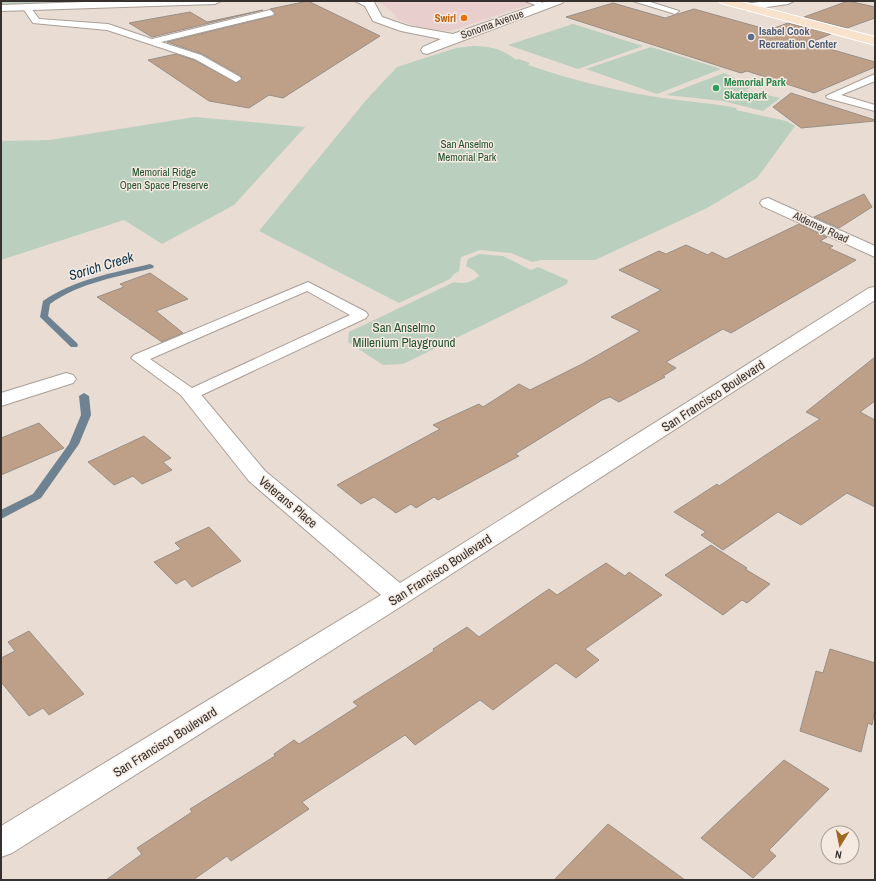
<svg xmlns="http://www.w3.org/2000/svg" width="876" height="881" viewBox="0 0 876 881" font-family="'Archivo Narrow',sans-serif">
  <style>
    .commercial { fill: #e8cecc }
    .green { fill: #bbcfbf }
    .lines { fill: none; stroke-linecap: round; stroke-linejoin: round }
    .stream { fill: #6e8291; fill-rule: evenodd }
    .building { fill: #bea089; stroke: #998f86 }
    .lane-casing { stroke: #aa9f97; stroke-width: 2 }
    .street-casing { stroke: #aa9f97; stroke-width: 2 }
    .primary-casing { stroke: #fff; stroke-width: 2 }
    .lane { fill: #fff; fill-rule: evenodd }
    .street { fill: #fff; fill-rule: evenodd }
    .primary { fill: #f8e2cb; fill-rule: evenodd }
    .food-dot { fill: #e8710a; stroke: #f5eae1; stroke-width: 1.5 }
    .service-dot { fill: #5c6f8a; stroke: #f5eae1; stroke-width: 1.5 }
    .leisure-dot { fill: #2e9e5b; stroke: #f5eae1; stroke-width: 1.5 }
    .labels { text-anchor: middle; dominant-baseline: central; stroke-width: 3; stroke-linejoin: round; paint-order: stroke }
    .far-food-label { font-size: 11px; font-weight: bold; fill: #c56008; stroke: #f5eae1; text-anchor: end }
    .far-street-label { font-size: 11px; fill: #36312e; stroke: #f5eae1 }
    .far-service-label { font-size: 11px; font-weight: bold; fill: #4e5e75; stroke: #f5eae1; text-anchor: start }
    .far-leisure-label { font-size: 11px; font-weight: bold; fill: #27864d; stroke: #f5eae1; text-anchor: start }
    .far-park-label { font-size: 11px; fill: #22522f; stroke: #f5eae1 }
    .park-label { font-size: 13px; fill: #22522f; stroke: #f5eae1 }
    .street-label { font-size: 13px; fill: #36312e; stroke: #f5eae1 }
    .water-label { font-size: 14px; font-style: italic; fill: #0e354e; stroke: #f5eae1 }
  </style>
  <rect width="100%" height="100%" fill="#e8dcd3"/>
  <path class="commercial" d="M378,1h162l-90,30 -31,-3 -20,-8 -8,-9z"/>
  <path class="green" d="M1,1h120l-120,4z
    M573,24l70,22 -65,23 -70,-24z
    M473,46c19,1 28,2 43,14l3,-1 11,4 -2,2c41,14 84,25 128,32 27,4 55,6 81,11l-1,2 50,11 9,5 -38,52 -50,30 -112,52h-54l-9,2 -21,-9 -31,-3 -19,7 -2,14 -5,3 -4,5 -51,24 -140,-72 108,-132 30,-32 59,-19z
    M651,47l70,22 -64,25 -71,-25z
    M724,73l30,14 -10,3 36,8 -17,13 -40,-10 -57,-6z
    M195,117l110,10 -71,78 -72,39 -38,-24 -123,40v-119l49,-1z
    M479,254l24,2 28,14 7,-3 30,13 -1,4 -164,80 -20,1 -35,-23 1,-10 105,-50c11,2 17,1 25,-6l-4,-5 -9,-5 2,-7z"/>
  <g class="lines">
    <path class="stream" d="M150,264l4,2 -1,2c-36,9 -72,14 -103,36l-2,12 29,27 1,2 -1,2h-6l-31,-30 3,-16c32,-22 70,-28 107,-37z
      M84,393l5,3 2,19 -12,29 -38,54 -40,21v-9l32,-16 36,-50 12,-29 -2,-19z"/>
  </g>
  <path class="building" d="M308,1l72,35 -97,62 -14,-3 -20,13 -40,-7 -61,-41 28,-6 18,6 43,23 5,-4 -1,-3 -39,-22 -35,-12 106,-26 2,-3 -5,-4z
    M848,1l27,6v11l-28,10 -43,-11z
    M613,3l52,15 29,-9 75,21 19,-7 43,11 -22,9 66,19v5l-61,26 -67,-22 -6,2 -175,-56z
    M263,10l-111,27 -23,-14 61,-11 17,10z
    M791,93l84,27v1l-74,7 -28,-21z
    M864,194l8,13 -33,21 -25,-11z
    M799,224l28,13 -7,4 13,5 -4,2 27,12 -125,73 -8,-4 -57,33 10,6 -13,8 2,1 -46,25 -9,-5 -8,3 -87,54 4,2 -81,44 -4,-3 -18,11 -5,-4 -15,9 -22,-16 -13,7 -24,-19 103,-56 -7,-4 46,-21 4,3 36,-23 11,6 52,-26 58,-33 -29,-14 50,-27 -42,-20 40,-19 7,3 20,-9 22,10 4,-3 14,7z
    M150,273l38,26 -32,12 27,22 -21,9 -65,-45 27,-10 -4,-3z
    M875,357v44l-15,11 15,8v87l-28,-14 -46,32 -23,-13 -55,38 -22,-15 5,-3 -32,-20 43,-28 2,2 101,-67 -14,-7z
    M39,423l25,25 -63,27v-37z
    M144,436l27,22 -8,4 9,8 -30,14 -9,-8 -19,9 -26,-23z
    M209,527l32,34 -49,26 -7,-8 -9,5 -22,-22 27,-13 -6,-6z
    M711,545l36,23 -2,1 25,15 -23,19 -5,-3 -19,15 -58,-40z
    M606,563l19,13 4,-4 33,23 -77,54 14,11 -23,18 -20,-15 -63,47 -13,-10 -65,45 -10,-10 -103,67 7,7 -78,52 -4,-5 -34,24h-87l36,-26 -5,-6 55,-36 -2,-3 85,-53 -1,-2 20,-14 5,4 59,-38 -5,-4 81,-51 -1,-2 34,-22 12,10 70,-48 8,6z
    M29,631l55,63 -35,21 -6,-7 -14,8 -28,-34v-24l14,-7 -7,-9z
    M830,649l45,14v46l-3,16 -4,-2 -7,29 -61,-21 16,-60 7,2z
    M784,760l45,29 -60,61 7,6 -23,22 -52,-40z
    M608,824l77,56h-131z"/>
  <g class="lines">
    <g class="lane-casing">
      <path id="lane" d="M525,1h13l9,4 -4,3z
        M633,1h14l32,10 -4,3z
        M26,4l3,1 10,14 69,5 44,15 118,-29 4,3 -1,2 -112,27 40,13 39,22 1,2 -5,3 -41,-23 -88,-29 -74,-7 -11,-16z
        M875,74v7l-34,14 34,10v6l-48,-13 -1,-2z
        M308,282l58,30 2,3 -2,3 -175,82 -6,-2 -54,-40 3,-3zM307,291l43,24 -158,73 -42,-29z"/>
    </g>
    <g class="street-casing">
      <path id="street" d="M113,1h108l-6,3 -214,7v-6z
        M355,1l19,1 8,15 26,9 45,8 94,-33h17l-2,2 -135,51 -4,-1 -2,-3 2,-3 18,-8 -40,-8 -28,-10 -8,-15z
        M765,1h29l-6,3 -42,6 -6,-3 6,-3z
        M768,198l107,48v11l-113,-51 -2,-3 2,-3z
        M875,287v13l-467,302 -396,251 -11,4v-31l380,-231 -132,-114 -65,-82 -3,-4 3,-4 7,-2 7,2 67,80 135,112 469,-295z
        M66,373l7,2 3,4 -3,4 -72,23v-13z"/>
    </g>
    <g class="primary-casing">
      <path id="primary" d="M719,1h19l137,36v8l-154,-42z"/>
    </g>
    <use href="#lane" class="lane"/>
    <use href="#street" class="street"/>
    <use href="#primary" class="primary"/>
  </g>
  <circle class="food-dot" cx="464" cy="18" r="4"/>
  <circle class="service-dot" cx="751" cy="37" r="4"/>
  <circle class="leisure-dot" cx="716" cy="88" r="4"/>
  <g class="labels">
    <g class="far-food-label">
      <text x="456" y="18">Swirl</text>
    </g>
    <g class="far-street-label">
      <text transform="translate(492 24) rotate(-20)">Sonoma Avenue</text>
      <text transform="translate(821 227) rotate(25)">Alderney Road</text>
    </g>
    <g class="far-service-label">
      <text x="759" y="31">Isabel Cook<tspan x="759" dy="13">Recreation Center</tspan></text>
    </g>
    <g class="far-leisure-label">
      <text x="724" y="82">Memorial Park<tspan x="724" dy="13">Skatepark</tspan></text>
    </g>
    <g class="far-park-label">
      <text x="467" y="144">San Anselmo<tspan x="467" dy="13">Memorial Park</tspan></text>
      <text x="164" y="172">Memorial Ridge<tspan x="164" dy="13">Open Space Preserve</tspan></text>
    </g>
    <g class="park-label">
      <text x="404" y="327">San Anselmo<tspan x="404" dy="15">Millenium Playground</tspan></text>
    </g>
    <g class="street-label">
      <text transform="translate(713 396) rotate(-33)">San Francisco Boulevard</text>
      <text transform="translate(288 502) rotate(40)">Veterans Place</text>
      <text transform="translate(440 570) rotate(-33)">San Francisco Boulevard</text>
      <text transform="translate(165 742) rotate(-32)">San Francisco Boulevard</text>
    </g>
    <g class="water-label">
      <text transform="translate(101 266) rotate(-17)">Sorich Creek</text>
    </g>
  </g>
  <rect width="876" height="881" fill="none" stroke="#36312e" stroke-width="4"/>
  <g transform="translate(840 845) rotate(190)"><circle r="19" fill="#f5eae1" stroke="#a9a099"/>
  <path d="M0-3L7 15L0 10L-7 15Z" fill="#9c691e"/>
  <text y="-6" font-size="11" font-weight="bold" text-anchor="middle" fill="#36312e">N</text>
  </g>
</svg>
